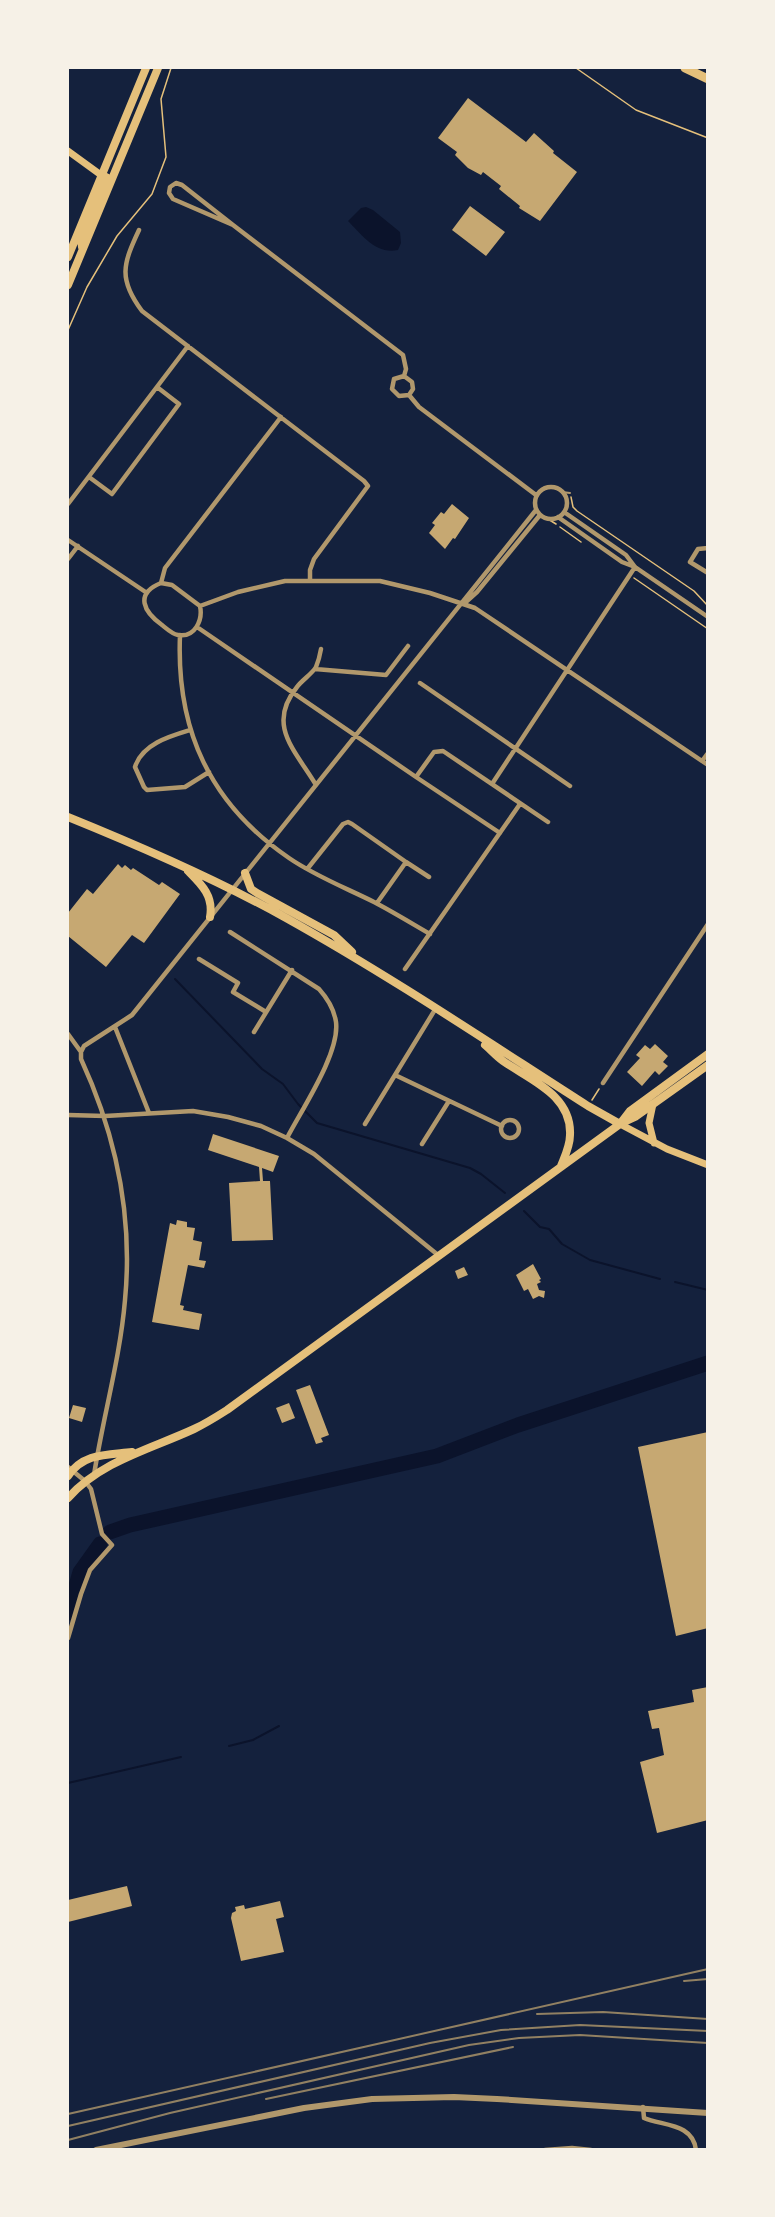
<svg xmlns="http://www.w3.org/2000/svg" width="775" height="2217" viewBox="0 0 775 2217" font-family="Poppins,sans-serif">
<style>
.water{fill:#0b132b}
.lines{fill:none;stroke-linecap:round;stroke-linejoin:round}
.stream{stroke:#0b132b;stroke-width:2}
.river{stroke:#0b132b;stroke-width:15}
.building{fill:#c6a872}
.path{stroke:#e5c07b;stroke-width:1.5}
.service{stroke:#b1986c;stroke-width:2}
.minor{stroke:#b1986c;stroke-width:4.5}
.tertiary{stroke:#b1986c;stroke-width:6}
.secondary{stroke:#e5c07b;stroke-width:7}
.primary{stroke:#e5c07b;stroke-width:8}
.motorway{stroke:#e5c07b;stroke-width:9}
.rail{stroke:#918062;stroke-width:2}
</style>
<rect width="100%" height="100%" fill="#14213d"/>
<path class="water" d="M366 207 373 210 400 232 401 243 398 250C376 255 361 234 348 221L361 208Z"/>
<g class="lines">
<path class="stream" d="M175 979 262 1069 283 1084 298 1104 317 1123 470 1168 481 1174 505 1193
M524 1211 540 1227 549 1229 562 1244 590 1260 660 1279
M675 1282 708 1290
M229 1746 253 1740 279 1726
M68 1783 181 1757"/>
<path class="river" d="M110 1532 130 1525 437 1456 518 1425 708 1363
M68 1613 80 1572 100 1544"/>
</g>
<path class="building" d="M468 98 526 142 534 133 554 151 553 153 577 172 540 221 519 208 520 206 499 189 501 186 483 172 481 175 468 168 455 155 457 152 438 138Z
M470 206 505 232 486 256 452 230Z
M452 504 469 518 455 539 453 538 445 549 429 533 435 525 432 523 441 512 444 514Z
M118 864 122 868 125 865 131 870 133 868 159 885 162 882 180 894 144 943 132 935 106 967 68 936V913L87 889 93 894Z
M655 1044 668 1056 663 1062 668 1066 659 1075 655 1071 642 1086 627 1072 640 1058 636 1055 645 1045 650 1049Z
M213 1134 279 1156 273 1172 262 1168 263 1181H270L273 1240 232 1241 229 1183 260 1181 259 1167 208 1150Z
M177 1220 187 1222V1227L195 1228 193 1240 202 1242 199 1260 206 1261 204 1268 188 1265 180 1305 184 1306 183 1310 202 1314 199 1330 152 1322 170 1223 176 1225Z
M533 1264 541 1279 539 1280 541 1282 537 1284 539 1290 545 1291 544 1298 539 1296 533 1299 528 1289 524 1291 516 1275Z
M464 1267 468 1275 458 1279 455 1271Z
M310 1385 329 1435 321 1438 323 1442 316 1444 296 1390Z
M289 1403 295 1418 282 1423 276 1408Z
M73 1405 86 1408 82 1422 69 1418Z
M708 1432V1628L676 1636 638 1447Z
M708 1687V1820L657 1833 640 1762 664 1755 659 1728 652 1729 648 1711 694 1702 692 1690Z
M127 1886 132 1906 68 1922V1900Z
M280 1901 284 1917 276 1919 284 1952 241 1961 231 1918 232 1913 236 1911 235 1907 244 1905 245 1909Z"/>
<g class="lines">
<path class="path" d="M576 68 636 110 708 138
M68 330 87 287 117 236 152 194 166 157 161 99 171 68
M571 497 573 507 577 511 694 591 708 606
M548 519 556 524
M560 527 581 542
M634 578 708 629
M592 1100 599 1089"/>
<path class="service" d="M562 492 570 493"/>
<path class="minor" d="M176 183 182 185 233 225 173 199 169 193 170 187Z
M233 225 403 355 406 369 404 376
M139 230C123 264 118 279 142 311L364 481 368 486 314 559 310 570V580
M404 376 394 379 392 389 399 396 409 395
M404 376 412 382 413 389 409 395
M409 395 419 407 536 495
M89 477 112 494 179 404 157 387
M535 503a16 16 0 1 1 32 0a16 16 0 1 1-32 0Z
M68 504 188 346
M564 512 626 555 635 567
M558 517 622 562 635 567 708 617
M68 540 147 593
M708 548 698 549 690 562 708 573
M68 559 78 546
M161 583 165 568 281 417
M161 583 172 585 200 606C203 620 195 638 178 635 172 634 167 629 162 625 144 612 134 594 161 583Z
M467 601 477 592 540 515
M200 606 238 592 285 581H380L430 593 475 608 708 765
M197 627 416 777
M180 635C176 730 210 804 289 858 315 876 346 888 374 902 393 912 411 923 430 934
M315 669 386 675 408 646
M420 683 570 786
M190 730C170 736 142 744 135 767L144 787 147 790 185 787 209 772
M702 761 708 753
M492 784 635 567
M316 785C295 750 266 725 297 687 302 680 312 674 316 667 318 662 320 655 321 649
M500 833 416 777 434 752 443 751 548 822
M406 862 429 877
M308 868 343 824 348 822 352 824 406 862 377 903
M230 932 319 989C328 999 334 1009 336 1022 340 1053 302 1109 287 1138
M199 959 238 983 233 992 266 1012
M405 969 520 804
M115 1027 149 1113
M254 1032 292 970
M68 1034 81 1052V1059C116 1135 133 1216 125 1300 120 1359 103 1417 94 1475
M81 1052 84 1046 132 1015 536 510
M395 1075 502 1126
M603 1083 708 924
M68 1115 105 1116 193 1111 228 1117 261 1126 287 1138 314 1154 438 1255
M501 1129a9 9 0 1 1 18 0a9 9 0 1 1-18 0Z
M365 1124 436 1008
M422 1144 449 1101
M68 1467 85 1481 91 1489 102 1534 112 1545 90 1570 81 1594 68 1638
M643 2107 644 2118C663 2126 693 2123 696 2150
M545 2150 572 2148 591 2150"/>
<path class="tertiary" d="M96 2150 304 2108 372 2099 454 2097 497 2099 708 2113"/>
<path class="secondary" d="M68 151 101 175
M653 1104 649 1123 654 1143
M620 1124 667 1149 708 1165"/>
<path class="primary" d="M82 247 81 238 106 177
M68 257 146 68
M68 285 158 68
M68 817C142 847 216 879 286 918 390 976 488 1042 588 1106L620 1124
M188 871C201 884 214 896 210 917
M245 873 251 889 257 893 334 935 352 952
M485 1045C491 1050 496 1056 503 1061 530 1080 572 1095 570 1135 570 1146 565 1156 561 1166
M620 1124 630 1111 708 1054
M68 1476C83 1453 107 1455 132 1452
M68 1498C101 1461 151 1449 194 1429 205 1424 216 1417 227 1410L620 1124 635 1117 708 1065"/>
<path class="motorway" d="M685 68 708 79"/>
<path class="rail" d="M684 1981 708 1979
M537 2014 603 2012 708 2019
M266 2099 513 2047
M68 2114 708 1969
M68 2126 430 2043 501 2030 580 2025 708 2031
M68 2140 170 2113 469 2045 519 2038 580 2035 708 2043"/>
</g>
<rect width="775" height="2217" fill="none" stroke="#f6f1e7" stroke-width="138"/>
</svg>
